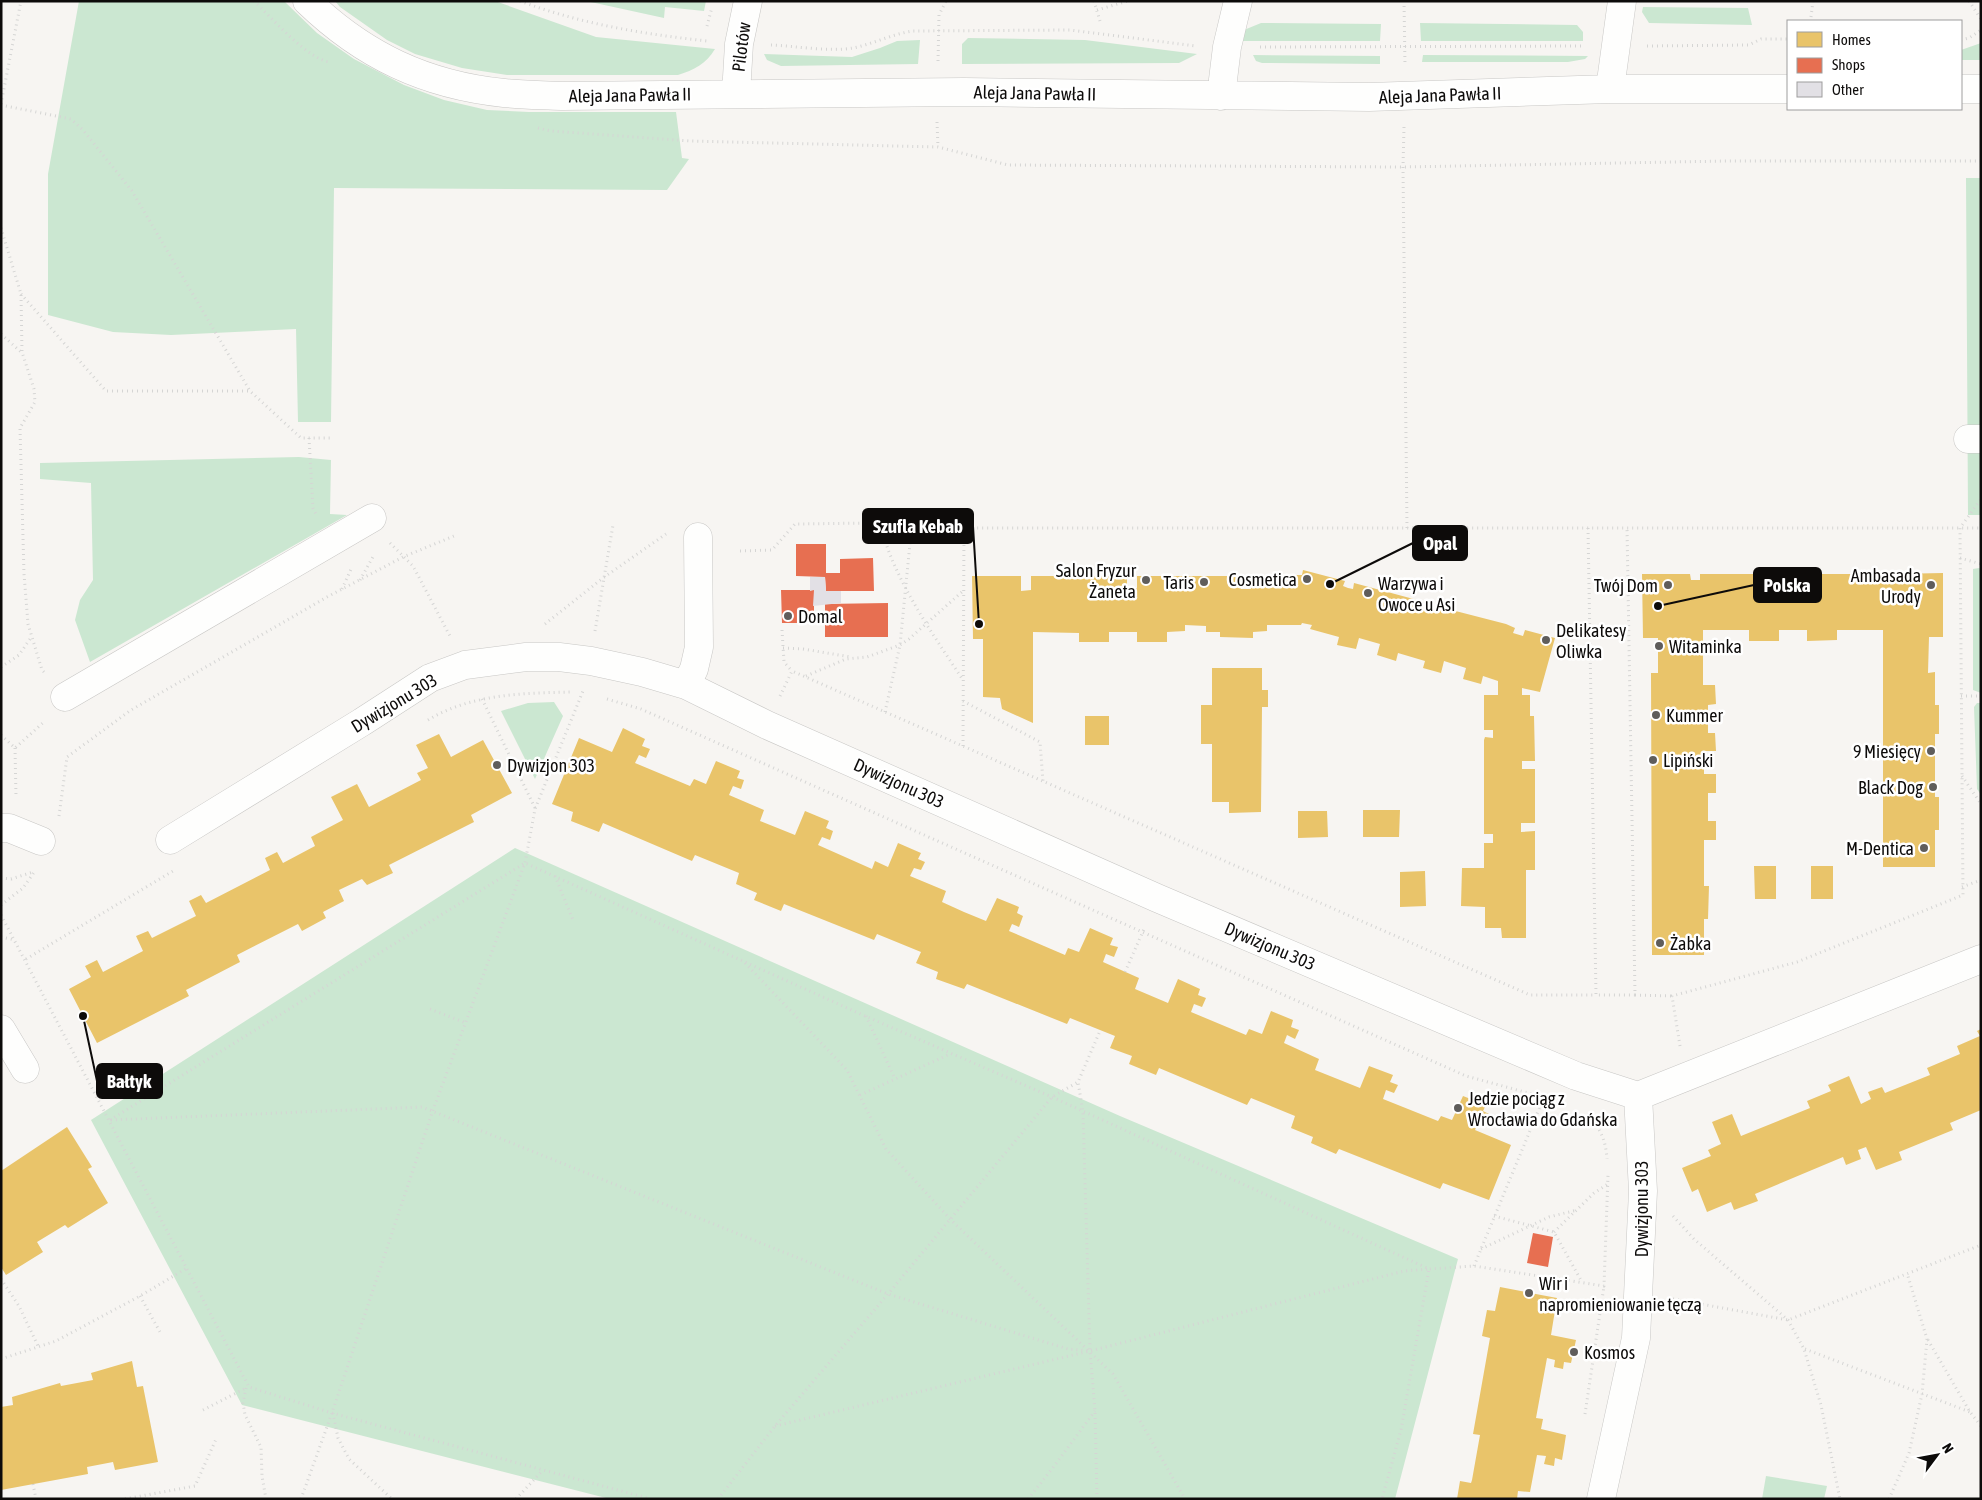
<svg xmlns="http://www.w3.org/2000/svg" width="1982" height="1500" viewBox="0 0 1982 1500" font-family="'Asap Condensed',sans-serif">
<style>
.green{fill:#cbe7d1}
.homes{fill:#e9c46a}
.shops{fill:#e76f51}
.building{fill:#e2e0e5}
.lines{fill:none;stroke-linecap:round;stroke-linejoin:round}
.minor-casing{stroke:#c8c7c5;stroke-width:29}
.path{stroke:#d5d5d4;stroke-width:3;stroke-dasharray:1 4;stroke-linecap:butt}
.minor{stroke:#fefefd;stroke-width:28}
.poi-dot{fill:#5f5d5b;stroke:#fff;stroke-width:2}
.labels{text-anchor:middle;dominant-baseline:central;stroke-width:5;stroke-linejoin:round;paint-order:stroke}
.street-label{font-size:18px;fill:#0d0b0a;stroke:#fff}
.poi-label{font-size:18px;fill:#0d0b0a;stroke:#fff;text-anchor:start}
.leader{fill:none;stroke:#0d0b0a;stroke-width:2}
.callout-dot{fill:#0d0b0a;stroke:#fff;stroke-width:2}
.callout{fill:#0d0b0a;stroke:#0d0b0a;stroke-width:2}
.callout-label{font-size:19px;text-anchor:middle;font-weight:bold;fill:#fff}
</style>
<rect width="100%" height="100%" fill="#f7f5f2"/>
<path class="green" d="M79 1H284L317 33 354 59 404 85 444 100 487 110 529 112H676L682 158 689 159 667 190 334 188 331 422H298L296 329 171 335 113 332 48 315V174Z
M335 1H495L596 37 715 49C706 64 694 70 678 75H507L462 68 415 54 387 40 340 7Z
M586 1H706L704 11 665 7 664 18Z
M1643 7 1748 8 1752 25 1649 23 1642 12Z
M1261 23 1381 24 1380 41H1243L1244 30Z
M1420 23 1577 25 1583 32V41H1421Z
M968 38 1085 40 1197 54 1179 63 962 64V44Z
M920 40 918 64 781 66 767 60 764 54 852 57 880 48 897 41Z
M1981 43V60H1961V50Z
M1253 55 1380 56V64L1262 63 1256 61Z
M1423 55 1588 56 1585 59 1568 62H1422Z
M1966 178H1981V515H1968Z
M299 457 331 460 330 514 347 515 90 662 75 620 80 600 93 580 91 483 40 479V463Z
M1979 568 1981 569V693L1973 690V569Z
M554 702 563 716 535 779 501 711 528 703Z
M1977 703H1981V795L1977 789 1974 707Z
M515 848 1120 1116 1458 1259 1395 1499H610L242 1405 91 1120Z
M1766 1476 1827 1486 1824 1499H1762Z"/>
<path class="homes" d="M1303 570 1345 581 1343 586 1348 588 1353 589 1354 583 1421 601 1430 604 1428 610 1439 613 1440 607 1506 624 1515 628 1513 633 1523 636 1525 630 1555 638 1540 692 1522 688V695H1530V716H1534L1535 761H1522V769H1535V823H1521V832L1535 831V870H1526V938H1502L1501 928H1485V907L1461 906 1462 868H1484V843H1493V834H1484V740L1485 737 1493 738V730H1484V695H1498V681L1483 676 1481 684 1463 679 1466 668 1444 661 1441 673 1423 668 1425 661 1398 653 1396 661 1377 655 1380 644 1359 638 1356 649 1337 645 1339 637 1310 629 1312 625 1302 623 1301 625H1267V631L1253 632V638L1220 637V632H1206V626L1185 625V631L1167 632V642H1137V632H1109V642H1079V633L1033 632V723L1002 709 1000 698 983 697V639H973L972 576H1021V591L1031 590V576H1127V588L1132 589 1137 588V576H1241V589H1251V575H1302Z
M1943 573V637H1929L1928 673 1935 672V705H1939V734H1935V797H1939V830H1935V867H1883V630H1837V640L1807 641V630H1779V641H1749V630H1703V685H1715L1716 704 1708 705V733H1715L1716 751H1704V774H1716V793H1708V821H1716V840H1704V886H1709L1708 919H1704V955H1652L1651 673H1658V638H1643L1642 574H1690L1691 580H1700V574H1885V580H1895V574Z
M1212 668H1262V690H1268V707H1262L1261 812 1229 813V802H1212V744H1201V705H1212Z
M1085 716H1109V745H1085Z
M623 728 645 739 642 746 650 749 646 758 639 755 635 763 690 786 694 779 706 784 716 761 740 771 737 778 744 780 741 789 733 786 729 795 764 810 760 821 795 835 805 811 829 821 826 828 833 831 830 840 822 837 818 845 872 869 875 861 888 867 898 843 921 853 918 859 925 862 921 870 914 868 910 876 946 891 942 902 964 912 986 921 997 898 1019 907 1017 913 1023 916 1019 927 1012 924 1009 931 1065 955 1068 948 1079 952 1090 928 1113 938 1110 945 1118 947 1114 957 1106 954 1103 962 1139 978 1135 989 1168 1003 1178 979 1200 989 1198 995 1206 998 1202 1007 1194 1004 1191 1012 1246 1035 1249 1029 1262 1034 1271 1011 1293 1020 1291 1027 1299 1030 1295 1039 1287 1035 1284 1043 1319 1059 1315 1070 1360 1088 1369 1066 1393 1075 1390 1082 1398 1085 1394 1093 1386 1090 1383 1099 1438 1121 1441 1116 1452 1120 1463 1096 1486 1105 1483 1111 1491 1115 1487 1123 1480 1120 1475 1130 1511 1145 1489 1200 1443 1183 1440 1189 1339 1149 1336 1154 1311 1143 1313 1137 1291 1128 1295 1116 1251 1098 1247 1105 1159 1068 1156 1075 1129 1064 1132 1056 1110 1048 1115 1036 1070 1018 1067 1024 967 984 964 989 936 979 938 972 916 963 921 952 877 934 874 940 784 904 781 911 754 900 757 893 736 884 739 873 695 855 692 861 603 823 599 832 571 821 573 812 552 804 579 738 612 752Z
M439 734 451 757 483 740 512 793 471 815 474 822 389 865 393 873 367 885 362 879 339 890 344 901 323 912 326 918 302 931 298 924 237 955 240 962 186 990 189 996 97 1043 69 989 91 977 85 966 97 960 103 972 143 951 136 936 148 931 152 938 196 916 189 901 201 895 206 903 270 870 265 858 277 852 283 863 315 846 311 837 343 820 331 797 357 784 369 807 421 780 417 773 428 768 416 745Z
M1363 810H1400L1399 837H1363Z
M1298 811H1327L1328 837 1298 838Z
M1754 866H1776V899H1755Z
M1811 866H1833V899H1811Z
M1425 871 1426 906 1400 907V872Z
M1981 1029V1110L1950 1123 1953 1130 1899 1152 1902 1160 1876 1170 1866 1147 1858 1150 1861 1159 1846 1165 1843 1157 1755 1194 1758 1201 1734 1210 1731 1202 1707 1212 1698 1189 1692 1192 1682 1168 1711 1156 1708 1150 1721 1144 1712 1122 1732 1114 1741 1136 1810 1108 1807 1101 1831 1091 1828 1085 1849 1076 1861 1104 1871 1099 1868 1092 1882 1087 1885 1093 1930 1075 1927 1068 1960 1054 1957 1046 1980 1036 1977 1031Z
M67 1127 92 1167 88 1169 108 1203 68 1228 65 1225 37 1242 43 1252 6 1275 1 1267V1171Z
M1500 1287 1557 1298 1551 1335 1576 1340 1571 1363 1564 1362 1563 1369 1554 1367 1555 1360 1547 1358 1536 1418 1543 1419 1541 1429 1566 1435 1564 1448 1562 1460 1555 1458 1554 1466 1544 1464 1546 1456 1537 1455 1530 1492 1518 1491 1517 1499H1457L1460 1481 1471 1483 1472 1480 1480 1435 1473 1434 1490 1338 1482 1336 1487 1310 1495 1311Z
M132 1361 137 1387 143 1386 158 1462 115 1470 113 1462 87 1467 88 1474 1 1490V1407L13 1405 12 1397 60 1383 61 1386 93 1380 91 1373Z"/>
<path class="shops" d="M796 544H826V573H840V559L873 558 874 591H826L825 577 796 576Z
M781 590H814V623H782Z
M888 603V637H825V604Z
M1533 1233 1553 1237 1548 1267 1527 1263Z"/>
<path class="building" d="M810 577H825L826 591H841V603L813 606 814 590 810 591Z"/>
<g class="lines">
<defs>
<path id="minor" d="M307 1C364 56 426 85 504 93 523 95 543 95 562 96L964 92 1369 97 1610 89H1788
M1610 89 1622 1
M1961 89H1981
M736 94 739 44 748 1
M1221 96 1227 47 1238 1
M1968 439H1981
M686 685 694 669 699 647 698 537
M65 697 372 518
M1 828H9L41 841
M170 840 362 722 430 678 465 665 526 657H559L591 661 642 672 686 685 767 725 1157 898 1576 1076 1638 1096 1981 959
M1 1029 25 1069
M1601 1499 1636 1338 1643 1191 1638 1096"/>
</defs>
<use href="#minor" class="minor-casing"/>
<path class="path" d="M254 1C270 16 310 62 331 62
M520 1C581 24 643 34 707 41
M1094 1 1100 21
M1404 1 1405 66
M1969 1 1981 19
M1097 10 1128 1
M1811 17 1813 1
M707 26 712 7
M1961 40 1969 38 1981 30
M771 45C795 46 830 52 853 48 873 44 892 34 913 31L1070 30 1196 46
M1647 46 1749 45 1761 39H1788
M1260 47 1584 46
M938 61 939 15 946 1
M1 104 21 1
M1 105 71 119 83 130 132 191 250 391
M937 122 938 147
M1404 127 1403 167 1407 528
M538 128 551 131 690 141 938 147 1008 165 1403 167 1727 161H1981
M1 228 21 294 22 352 34 389 35 402 20 428 24 574 28 624 42 670 46 674
M21 294 106 391H250L301 438H331
M1 334 21 352
M309 438 313 508 316 514
M881 522C884 532 885 542 889 552 907 598 936 639 963 680
M1588 528 1596 995H1635L1627 528
M390 543 413 566 451 638
M740 551 772 550 795 524 948 522 964 528H1981
M1960 558 1981 564
M360 580 374 555
M342 589 352 567
M545 624 603 578 666 534
M782 630 784 662 792 671
M595 631 613 525
M783 648 803 649 851 657
M1 667 19 655 32 636
M806 676 846 659 867 657 900 645 909 639 963 591
M780 696 792 671 1530 995H1596
M1961 696H1981
M482 699 535 808
M607 699 641 709 1466 1076 1532 1094
M963 701 1040 742 1043 781
M885 712 900 645 912 523
M428 720C471 694 523 693 572 692
M1 735 15 748 45 721
M963 746 964 528
M15 748 16 797
M1962 776 1981 804
M59 816 67 757 131 710 218 660 327 597 403 557 454 536
M555 876 573 920
M1 878 11 879 33 872
M1962 887 1981 880
M1 905 23 888 35 871
M1 915 249 1387 332 1413 651 1499
M1 937 15 940
M26 959 173 871
M745 963 847 1070 886 1149 951 1220 1113 1374 1185 1499
M1125 972 1144 929
M1635 995 1672 996
M430 1009 466 1023
M866 1016 895 1079
M1680 1046 1672 996 1797 962 1963 895 1960 528 1981 499
M860 1095 950 1054
M1587 1114C1600 1127 1606 1141 1607 1159
M110 1120 525 863 865 1016 1052 1097 1429 1269 1474 1266 1604 1286 1608 1175
M111 1120 422 1107 888 1294 1068 1349 1090 1351
M1494 1216 1554 1232 1582 1282
M1673 1216 1694 1239 1788 1320 1804 1349 1821 1405 1840 1499
M1554 1232 1594 1193 1608 1184
M1481 1249 1549 1217 1577 1210
M1474 1266 1544 1097
M1 1279 19 1306 39 1348
M140 1296 160 1332
M1668 1298 1788 1320 1981 1245
M1928 1340 1970 1412 1981 1426
M1805 1349 1970 1412
M1 1359 56 1341 140 1296 187 1268
M246 1388 243 1403 245 1415 261 1447 262 1476 266 1499
M203 1410 246 1388
M333 1413 338 1438 349 1459 392 1499
M1585 1414 1604 1286
M775 1426 1090 1351 1404 1271 1429 1269 1401 1430 1382 1499
M33 1484 36 1499
M125 1499 195 1486 217 1437
M301 1499 332 1413 433 1110 525 863 535 809 583 691
M516 1499 543 1470
M718 1499 775 1426 888 1294 1052 1097 1078 1082
M1028 1499 1052 1469 1095 1411
M1097 1499 1095 1411 1090 1351 1083 1112 1078 1082 1100 1031
M1889 1499 1909 1453 1922 1394 1927 1339 1907 1273"/>
<use href="#minor" class="minor"/>
</g>
<g class="poi-dot">
<circle cx="1307" cy="579" r="5"/>
<circle cx="1146" cy="580" r="5"/>
<circle cx="1204" cy="582" r="5"/>
<circle cx="1668" cy="585" r="5"/>
<circle cx="1931" cy="585" r="5"/>
<circle cx="1368" cy="593" r="5"/>
<circle cx="788" cy="616" r="5"/>
<circle cx="1546" cy="640" r="5"/>
<circle cx="1659" cy="646" r="5"/>
<circle cx="1656" cy="715" r="5"/>
<circle cx="1931" cy="751" r="5"/>
<circle cx="1653" cy="760" r="5"/>
<circle cx="497" cy="765" r="5"/>
<circle cx="1933" cy="787" r="5"/>
<circle cx="1924" cy="848" r="5"/>
<circle cx="1660" cy="943" r="5"/>
<circle cx="1458" cy="1108" r="5"/>
<circle cx="1529" cy="1293" r="5"/>
<circle cx="1574" cy="1352" r="5"/>
</g>
<g class="labels">
<g class="street-label">
<text transform="translate(741 47) rotate(-83)">Pilotów</text>
<text transform="translate(1035 93) rotate(1)">Aleja Jana Pawła II</text>
<text transform="translate(630 95) rotate(-1)">Aleja Jana Pawła II</text>
<text transform="translate(1440 95) rotate(-2)">Aleja Jana Pawła II</text>
<text transform="translate(394 703) rotate(-31)">Dywizjonu 303</text>
<text transform="translate(899 783) rotate(24)">Dywizjonu 303</text>
<text transform="translate(1270 946) rotate(23)">Dywizjonu 303</text>
<text transform="translate(1641 1209) rotate(-90)">Dywizjonu 303</text>
</g>
<g class="poi-label">
<text x="1136" y="570" text-anchor="end">Salon Fryzur<tspan x="1136" dy="21">Żaneta</tspan></text>
<text x="1921" y="575" text-anchor="end">Ambasada<tspan x="1921" dy="21">Urody</tspan></text>
<text x="1297" y="579" text-anchor="end">Cosmetica</text>
<text x="1194" y="582" text-anchor="end">Taris</text>
<text x="1378" y="583">Warzywa i<tspan x="1378" dy="21">Owoce u Asi</tspan></text>
<text x="1658" y="585" text-anchor="end">Twój Dom</text>
<text x="798" y="616">Domal</text>
<text x="1556" y="630">Delikatesy<tspan x="1556" dy="21">Oliwka</tspan></text>
<text x="1669" y="646">Witaminka</text>
<text x="1666" y="715">Kummer</text>
<text x="1921" y="751" text-anchor="end">9 Miesięcy</text>
<text x="1663" y="760">Lipiński</text>
<text x="507" y="765">Dywizjon 303</text>
<text x="1923" y="787" text-anchor="end">Black Dog</text>
<text x="1914" y="848" text-anchor="end">M-Dentica</text>
<text x="1670" y="943">Żabka</text>
<text x="1468" y="1098">Jedzie pociąg z<tspan x="1468" dy="21">Wrocławia do Gdańska</tspan></text>
<text x="1539" y="1283">Wir i<tspan x="1539" dy="21">napromieniowanie tęczą</tspan></text>
<text x="1584" y="1352">Kosmos</text>
</g>
</g>
<path class="leader" d="M979 624L973 526M1330 584L1413 543M1658 606L1754 585M83 1016L97 1081"/>
<g class="callout-dot">
<circle cx="979" cy="624" r="5"/>
<circle cx="1330" cy="584" r="5"/>
<circle cx="1658" cy="606" r="5"/>
<circle cx="83" cy="1016" r="5"/>
</g>
<g class="callout">
<rect x="863" y="509" width="110" height="34" rx="5"/>
<rect x="1413" y="526" width="54" height="34" rx="5"/>
<rect x="1754" y="568" width="67" height="34" rx="5"/>
<rect x="97" y="1064" width="65" height="34" rx="5"/>
</g>
<g class="callout-label">
<text x="918" y="533">Szufla Kebab</text>
<text x="1440" y="550">Opal</text>
<text x="1787" y="592">Polska</text>
<text x="129" y="1088">Bałtyk</text>
</g>
<rect width="1982" height="1500" fill="none" stroke="#0d0b0a" stroke-width="5"/>
<rect x="1787" y="20" width="175" height="90" fill="#ffffff" stroke="#9e9d9d"/>
<rect x="1797" y="32" width="25" height="15" fill="#e9c46a" stroke="#9e9d9d"/>
<text x="1832" y="45" font-size="15" fill="#0d0b0a">Homes</text>
<rect x="1797" y="58" width="25" height="15" fill="#e76f51" stroke="#9e9d9d"/>
<text x="1832" y="70" font-size="15" fill="#0d0b0a">Shops</text>
<rect x="1797" y="82" width="25" height="15" fill="#e2e0e5" stroke="#9e9d9d"/>
<text x="1832" y="95" font-size="15" fill="#0d0b0a">Other</text>
<g transform="translate(1937 1455) rotate(58)" stroke="#ffffff" stroke-width="4" paint-order="stroke">
<path d="M0-4L9 19L0 12L-9 19Z" fill="#0d0b0a"/>
<text y="-8" font-size="14" font-weight="bold" text-anchor="middle" fill="#0d0b0a">N</text>
</g>
</svg>
